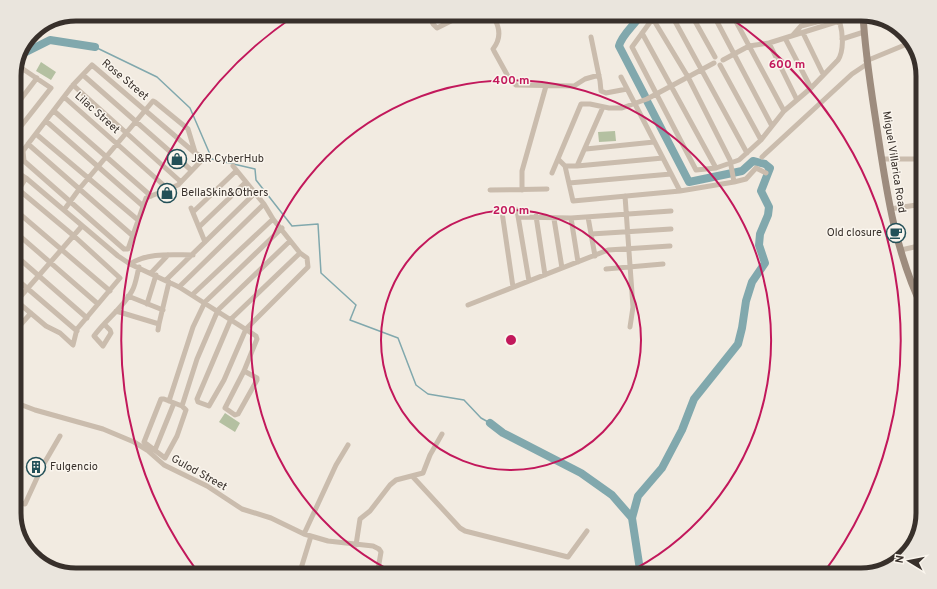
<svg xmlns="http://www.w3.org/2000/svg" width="937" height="589" viewBox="0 0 937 589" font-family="Overpass,sans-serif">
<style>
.green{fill:#b4c0a1}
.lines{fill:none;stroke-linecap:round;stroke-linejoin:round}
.stream{stroke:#81a8ad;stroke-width:1.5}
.river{stroke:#81a8ad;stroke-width:8}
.minor{stroke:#cabcad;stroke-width:5}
.secondary{stroke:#9d8c7e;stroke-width:7}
.ring{fill:none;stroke:#c2185b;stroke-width:2}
.labels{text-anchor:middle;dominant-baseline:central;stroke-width:3;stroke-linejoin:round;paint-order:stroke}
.street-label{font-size:11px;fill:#38302b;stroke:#faf5ed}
.poi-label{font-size:11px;fill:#38302b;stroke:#faf5ed;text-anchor:start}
.rim{fill:none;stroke:#38302b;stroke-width:5}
.centre{fill:#c2185b;stroke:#faf5ed;stroke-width:2}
.ring-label{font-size:12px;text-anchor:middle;font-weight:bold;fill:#c2185b;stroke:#faf5ed;stroke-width:3;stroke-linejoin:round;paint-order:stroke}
</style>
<rect width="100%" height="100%" fill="#f2ebe1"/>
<path class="green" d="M41 62 56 72 51 80 36 71Z
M615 131 616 141 599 142 598 132Z
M225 413 240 423 235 432 219 422Z"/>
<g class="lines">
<path class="stream" d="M95 47 157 77 190 108 212 159 255 169 256 180 292 226 318 224 321 273 356 305 350 320 398 338 416 385 428 394 464 400 481 418 490 423"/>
<path class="river" d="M641 14C635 25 622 34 619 46L645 96
M22 54 50 40 95 47
M490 423 503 433 581 473 612 495 632 518 640 570 639 575
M632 518 638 496 662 468 682 430 694 399 738 344 742 328 746 301 752 282 765 263 759 245 760 234 768 215 769 207 761 191 770 168 765 164 753 161 742 171 689 182 647 101"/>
<path class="minor" d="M428 14 433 24 437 28 461 16 489 15 494 18C500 28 501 39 493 49L494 51 510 80 516 85 574 86 585 79 599 75
M656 14 632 47 696 170 716 168 739 160 761 140 784 111 811 88 838 60C844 51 843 34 840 23L836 22 769 43 749 46 723 60
M671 14 747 153
M691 14 715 57
M713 14 772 126
M732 14 784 111
M653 19 688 77 730 160 734 182
M642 33 716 168
M803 33 823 74
M793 35 801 26 848 14
M591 37 600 81 601 91 606 93 627 89
M785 38 811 88
M842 39 864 32
M769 43 797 100
M866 61 912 42
M92 65 195 153 202 156 203 159 178 185 146 198 128 249H124L24 161 23 151 28 144 73 85Z
M720 65 761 140
M83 75 191 170
M621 77 680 191
M14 80 23 69
M73 85 181 182
M64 97 168 189
M14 108 37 78
M54 111 151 196
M46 121 143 206
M36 134 138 220
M14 135 51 88 17 65
M28 144 133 236
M586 149 654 142
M762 157 852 74 867 64
M558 159 565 166 573 201 680 191 734 182 746 179 756 168 766 173
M882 159H923
M233 166 264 204 273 219 300 253 231 319 197 399 198 402 209 406 224 380 246 329 308 267 307 258 300 253
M565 166H577L663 158
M577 166 603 107
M14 170 26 178 118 256 130 264 179 287 256 336 257 339 244 371 225 408 235 415 238 414 257 380V378L244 371
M552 173 581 104H590L609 108H622L647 99 714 63
M569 183 671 174
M490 190 547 189
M522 190V171L546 86
M625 196 633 307 630 327
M14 197 26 178
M191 208 205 242
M14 209 110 291
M890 209 923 204
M64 210 80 188 153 101 155 102 188 129 195 152
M517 210 529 281
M193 212 236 171
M502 212 513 287
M536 216 545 275
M518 217 571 218 671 211
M588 217 595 256
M571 218 578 262
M554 219 562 268
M199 227 246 182
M14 231 98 304
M591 234 671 229
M901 250 923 245
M14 254 87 318
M130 264C148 252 173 255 193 255
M606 269 663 264
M151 273 168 255
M14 277 77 331
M166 280 255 193
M179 287 264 204
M192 295 273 219
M128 296 163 310
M14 299 46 326 60 333 73 345 77 329 120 278 74 236 19 190
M14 304 82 226
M147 304 156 275
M468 305 608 250 670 246
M116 311 159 324 169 282
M104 324 110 330 111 333 103 346 94 336C105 320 123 308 132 291 136 284 137 274 139 267
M158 330 159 324
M14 332 31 313
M161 399H164L182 406 186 410 177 436 165 458 144 442Z
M169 401 193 327 205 302 282 228
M14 402 35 410 103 429 134 442 147 450 164 465 207 486 242 509 271 518 304 534 328 541 373 546 379 549 381 552 377 575
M182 406 197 359 218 310 290 241
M155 450 174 403
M413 477 460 528 465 531 568 557 587 531
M14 501 25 504 42 467 60 436
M304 534 336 465 348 445
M356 545 360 519 370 511 390 485 396 480 423 473 430 455 442 434
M299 575 311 536"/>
<path class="secondary" d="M863 14C865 55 872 95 878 135 887 195 896 254 923 309"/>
</g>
<g class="ring">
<circle cx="511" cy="340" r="130"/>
<path d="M399 575A260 260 0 1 1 623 575"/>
<path d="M200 575A390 390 0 0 1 296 15M726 15A390 390 0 0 1 822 575"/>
</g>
<defs>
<symbol id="shop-ring" viewBox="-11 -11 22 22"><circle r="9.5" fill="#faf5ed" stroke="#235058" stroke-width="1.5"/><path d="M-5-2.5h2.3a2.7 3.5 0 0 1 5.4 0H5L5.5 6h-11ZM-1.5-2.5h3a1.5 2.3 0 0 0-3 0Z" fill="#235058"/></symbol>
<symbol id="cafe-ring" viewBox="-11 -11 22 22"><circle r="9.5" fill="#faf5ed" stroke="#235058" stroke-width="1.5"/><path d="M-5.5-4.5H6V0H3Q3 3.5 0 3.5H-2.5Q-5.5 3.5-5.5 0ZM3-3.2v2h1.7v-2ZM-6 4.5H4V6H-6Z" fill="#235058"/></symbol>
<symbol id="building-ring" viewBox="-11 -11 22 22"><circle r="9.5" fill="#faf5ed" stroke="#235058" stroke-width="1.5"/><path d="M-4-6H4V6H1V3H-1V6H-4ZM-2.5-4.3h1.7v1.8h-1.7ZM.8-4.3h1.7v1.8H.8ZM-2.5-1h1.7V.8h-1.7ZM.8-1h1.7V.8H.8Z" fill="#235058"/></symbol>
</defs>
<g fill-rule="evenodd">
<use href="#shop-ring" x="166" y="148" width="22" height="22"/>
<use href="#shop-ring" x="156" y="182" width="22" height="22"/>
<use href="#cafe-ring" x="885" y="222" width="22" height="22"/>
<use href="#building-ring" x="25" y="456" width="22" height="22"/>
</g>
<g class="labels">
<g class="street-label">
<text transform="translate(125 80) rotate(40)">Rose Street</text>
<text transform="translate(97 113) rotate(42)">Lilac Street</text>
<text transform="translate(894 162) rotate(81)">Miguel Villarica Road</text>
<text transform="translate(199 473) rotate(29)">Gulod Street</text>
</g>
<g class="poi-label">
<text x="191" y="159">J&amp;R CyberHub</text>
<text x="181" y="193">BellaSkin&amp;Others</text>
<text x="882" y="233" text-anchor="end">Old closure</text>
<text x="50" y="467">Fulgencio</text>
</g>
</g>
<path d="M0 0H937V589H0ZM76 21H861A55 55 0 0 1 916 76V513A55 55 0 0 1 861 568H76A55 55 0 0 1 21 513V76A55 55 0 0 1 76 21Z" fill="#eae5dd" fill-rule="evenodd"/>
<path class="rim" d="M76 21H861A55 55 0 0 1 916 76V513A55 55 0 0 1 861 568H76A55 55 0 0 1 21 513V76A55 55 0 0 1 76 21Z"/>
<circle cx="511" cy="340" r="6" class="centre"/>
<g class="ring-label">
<text x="787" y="68">600 m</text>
<text x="511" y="84">400 m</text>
<text x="511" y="214">200 m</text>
</g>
<g transform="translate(909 561) rotate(280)" stroke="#faf5ed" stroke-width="3" paint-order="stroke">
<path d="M0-3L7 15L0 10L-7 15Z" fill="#38302b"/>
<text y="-6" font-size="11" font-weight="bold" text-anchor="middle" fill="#38302b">N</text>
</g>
</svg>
